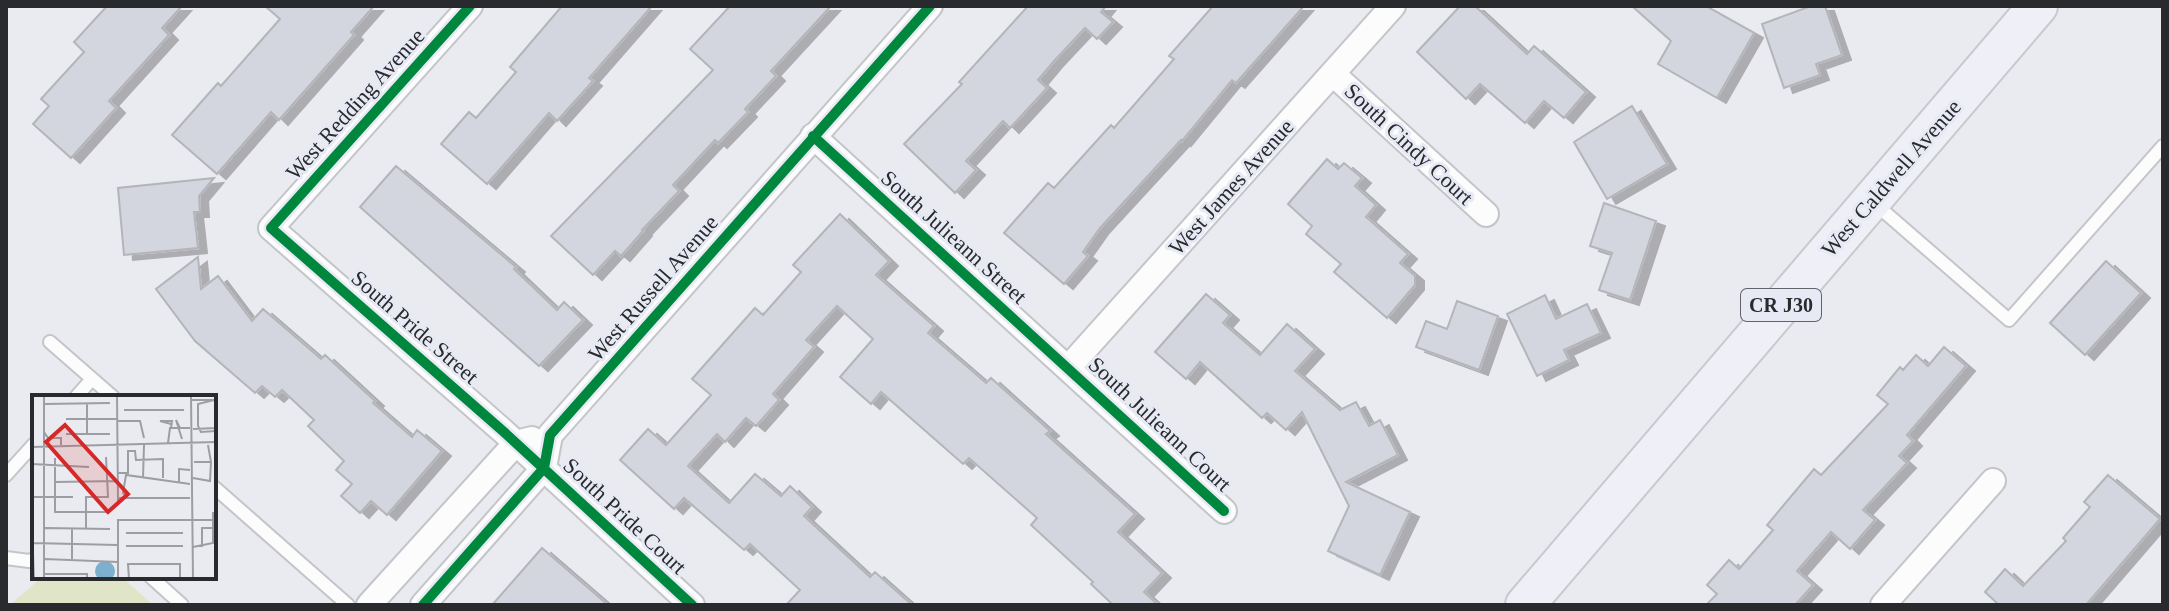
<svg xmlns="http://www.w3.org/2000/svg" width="2169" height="611" viewBox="0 0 2169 611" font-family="Georgia,serif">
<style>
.green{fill:#e1e5c8}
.building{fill:#d3d5df;stroke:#b4b5b9;stroke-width:2;filter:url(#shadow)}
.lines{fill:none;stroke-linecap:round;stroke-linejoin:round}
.service-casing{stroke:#c4c5c9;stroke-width:16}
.minor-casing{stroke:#c4c5c9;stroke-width:28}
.primary-casing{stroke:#c9c9cc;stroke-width:42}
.service{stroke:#fcfcfd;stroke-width:12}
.minor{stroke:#fcfcfd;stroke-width:24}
.primary{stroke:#efeff7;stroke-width:38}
.cycleway-casing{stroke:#e7e9f4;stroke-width:15}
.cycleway{stroke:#00873e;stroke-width:10}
.labels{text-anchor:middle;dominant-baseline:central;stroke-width:6;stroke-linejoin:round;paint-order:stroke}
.shield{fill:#e7e9f4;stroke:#626369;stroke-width:2}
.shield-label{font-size:20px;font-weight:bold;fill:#292a2e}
.street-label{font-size:22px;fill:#292a2e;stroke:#e7e9f4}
.inset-road{fill:none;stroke:#9d9ea3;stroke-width:2}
.view{fill:#d62828;fill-opacity:0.15;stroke:#d62828;stroke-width:4}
.inset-edge{fill:none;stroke:#292a2e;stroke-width:4}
</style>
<defs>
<filter id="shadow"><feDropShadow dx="9" dy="5" stdDeviation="0" flood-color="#0004"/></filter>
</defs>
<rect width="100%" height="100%" fill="#eaebf1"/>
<path class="green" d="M42 577H122L153 605H10Z"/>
<path class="building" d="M107 6H182L162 28 169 35 109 101 116 108 71 158 33 124 49 106 41 99 84 52 74 42Z
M265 6H374L351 32 354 35 279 120 271 112 217 174 172 135 218 83 221 86 280 19Z
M562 6H652L589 78 593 81 557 121 549 113 487 184 441 144 469 112 476 118 516 72 510 67Z
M730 6H831L771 71 776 76 745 109 748 112 718 143 715 140 673 185 679 191 642 230 643 231 621 256 615 251 593 275 551 236 713 70 690 49Z
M1028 6H1106L1101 12 1113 22 1097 39 1085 28 1054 61 1038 80 1047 88 1010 128 1003 121 966 161 976 170 955 193 904 144 962 84 959 82Z
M1213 6H1304L1236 83 1232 80 1182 141 1181 140 1100 228 1083 252 1088 256 1064 284 1004 233 1048 183 1054 188 1111 125 1114 128 1174 59 1169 56Z
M1460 6H1475L1527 54 1534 46 1586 92 1564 118 1544 101 1525 123 1480 84 1466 99 1417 52Z
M1632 6H1706L1754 33 1717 98 1658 64 1671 41Z
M1811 6H1825L1842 55 1816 64 1820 75 1784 88 1762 24Z
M1632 106 1667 164 1607 199 1574 142Z
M1327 159 1338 169 1344 163 1362 178 1355 186 1376 205 1366 217 1408 254 1400 263 1415 276V285L1387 318 1334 272 1341 264 1306 234 1312 226 1288 204Z
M396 166 516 267 514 269 557 310 564 302 583 320 539 366 360 207Z
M214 178 199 196 200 212H194L198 248 124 255 118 188Z
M1604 203 1656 221 1630 300 1599 290 1612 253 1590 246Z
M840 214 889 261 876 275 934 326 928 333 986 383 991 378 1050 431 1046 434 1135 514 1118 532 1162 573 1144 592 1158 605H1113L1091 584 1093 582 1031 525 1037 518 969 458 963 464 881 392 871 404 840 377 873 339 837 306 806 340 814 347 773 394 779 400 756 426 746 418 725 442 717 434 688 466 729 503 755 474 781 496 790 486 812 507 804 516 870 577 875 572 912 605H786L800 590 750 544 744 550 684 498 674 509 620 460 648 429 666 445 711 395 692 379 755 308 763 315 801 272 793 265Z
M198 257 201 289 218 276 252 321 263 309 321 359 325 355 375 401 373 403 412 437 417 430 442 451 387 515 371 501 360 513 341 496 352 484 336 470 344 461 308 426 314 420 282 390 275 397 262 386 255 393 195 341 156 289Z
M2106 261 2141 293 2085 355 2050 323Z
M1206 294 1230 315 1223 323 1260 355 1287 324 1315 349 1295 371 1340 410 1356 402 1369 426 1380 420 1398 455 1346 482 1410 512 1380 575 1328 551 1349 506 1302 412 1286 430 1267 413 1262 418 1200 362 1186 379 1155 352Z
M1545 295 1556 319 1587 304 1601 333 1564 350 1569 360 1537 376 1507 314Z
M1457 301 1498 316 1479 370 1416 347 1426 321 1447 329Z
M1944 347 1966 366 1907 435 1913 441 1899 456 1907 463 1863 510 1875 520 1850 549 1831 532 1797 571 1813 585 1795 605H1706L1717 594 1707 585 1729 560 1739 569 1773 530 1767 525 1814 469 1821 475 1888 404 1877 395 1900 367 1903 370 1916 355 1928 366Z
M2108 475 2160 519 2086 605H1999L1985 592 2005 569 2023 586 2066 541 2063 538 2090 507 2084 502Z
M542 548 608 605H492Z"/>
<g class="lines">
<defs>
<path id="service" d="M1873 202 2009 320 2163 146
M50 342 113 397
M76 397 92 379
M6 475 34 444
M214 487 348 605
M6 558 29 561 34 559
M151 577 182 605"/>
<path id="minor" d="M470 6 271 228 504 432 692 605
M1333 74 1486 214
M813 136 1224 511
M1068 368 1393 6
M369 605 516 443 532 439
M423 605 544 468 550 435 930 6
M1883 605 1993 481"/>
<path id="primary" d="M1525 605 2038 6"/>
</defs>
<use href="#service" class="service-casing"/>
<use href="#minor" class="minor-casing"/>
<use href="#primary" class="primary-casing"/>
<use href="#service" class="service"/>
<use href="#minor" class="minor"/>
<use href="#primary" class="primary"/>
<defs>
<path id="cycleway" d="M470 6 271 228 504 432 692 605
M813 136 1224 511
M423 605 544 468 550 435 930 6"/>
</defs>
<use href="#cycleway" class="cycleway-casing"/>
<use href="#cycleway" class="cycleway"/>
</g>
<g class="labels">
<rect class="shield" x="1741" y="289" width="80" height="32" rx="6"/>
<g class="shield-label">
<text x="1781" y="305">CR J30</text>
</g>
<g class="street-label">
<text transform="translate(355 104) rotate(-48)">West Redding Avenue</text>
<text transform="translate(1409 144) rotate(43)">South Cindy Court</text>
<text transform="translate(1891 178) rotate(-49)">West Caldwell Avenue</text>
<text transform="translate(1231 187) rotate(-48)">West James Avenue</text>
<text transform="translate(954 237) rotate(42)">South Julieann Street</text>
<text transform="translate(653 288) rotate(-49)">West Russell Avenue</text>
<text transform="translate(415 327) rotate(41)">South Pride Street</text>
<text transform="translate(1160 424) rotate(43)">South Julieann Court</text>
<text transform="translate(625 516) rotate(43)">South Pride Court</text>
</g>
</g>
<g transform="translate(32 395)">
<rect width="184" height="184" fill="#eaebf1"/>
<path d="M63 176a10 10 0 1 1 20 0a10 10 0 1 1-20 0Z" fill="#7dafcf"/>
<path class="inset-road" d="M12 0V184M85 0 86 106M159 0 161 184M159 5H184M182 5 166 9V31L169 37 184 36M13 9 78 8M55 9V39M92 15H152M34 24H85M85 26H108L112 43M139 33 140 26H128L139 29M148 33 144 25 150 44M161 34 184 33V9M12 37 16 43H29V50M34 39H78M136 48 138 33H158M0 52 184 47M23 63V117H78M162 67H179L176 50M0 69 57 72M86 78H96V56H103L104 65 131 64V83M111 83 112 50M161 83 178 86 179 67M23 87 86 86M147 89V74L158 75M0 102H41M95 102 91 98 94 80 158 89M86 103H158M0 133 2 184M13 133 78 134M40 133V164M54 133V102H76L74 62M94 138H151M0 148 85 150M94 151H151M161 152 181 148V117M170 152V133H180M13 164 86 167M12 179H55V184M86 184V125H184M97 184 96 169H148V184"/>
<path class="view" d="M33 30 96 99 76 117 14 47Z"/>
<rect width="184" height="184" class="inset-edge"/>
</g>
<rect width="2169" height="611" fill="none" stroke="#292a2e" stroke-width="16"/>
</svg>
